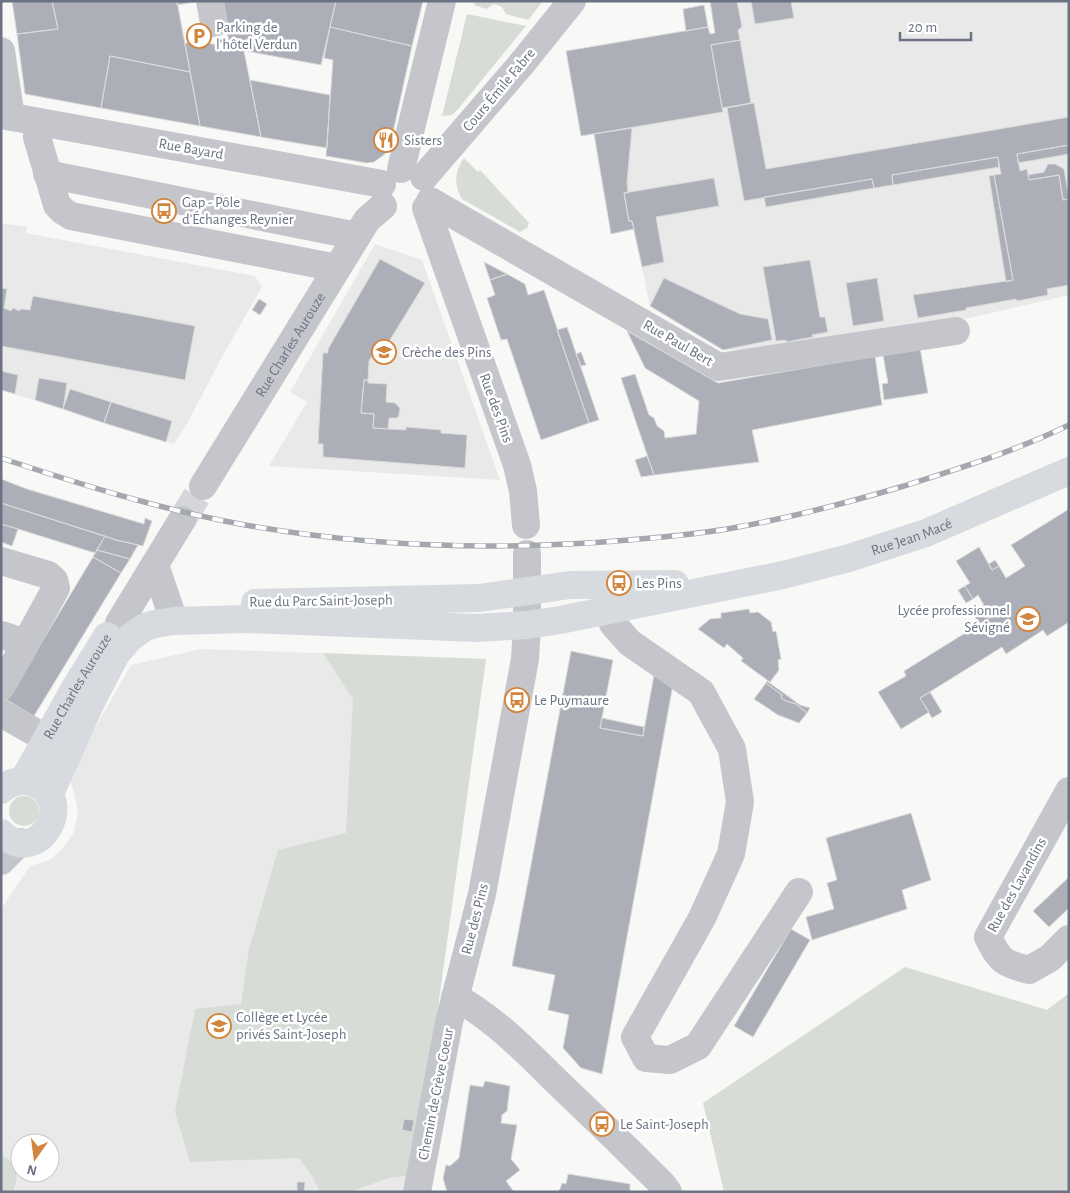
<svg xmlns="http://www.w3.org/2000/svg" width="1070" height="1193" viewBox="0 0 1070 1193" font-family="'Alegreya Sans',sans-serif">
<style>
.built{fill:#e9e9e9;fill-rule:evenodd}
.green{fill:#d7ddd6}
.building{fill:#acafb8;stroke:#dadad8}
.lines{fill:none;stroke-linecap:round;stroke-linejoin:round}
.minor-tunnel{stroke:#d4d6da;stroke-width:28;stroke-dasharray:28 14;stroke-linecap:butt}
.minor{stroke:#c4c6cb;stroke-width:28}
.major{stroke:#d7dade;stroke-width:28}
.rail-casing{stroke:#a4a7ae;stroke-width:5.5}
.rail{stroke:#fff;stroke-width:4;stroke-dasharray:11;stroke-linecap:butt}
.labels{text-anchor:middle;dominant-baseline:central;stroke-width:5;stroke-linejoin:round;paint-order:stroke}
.poi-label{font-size:15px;fill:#6a7284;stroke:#fff;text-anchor:start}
.street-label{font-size:15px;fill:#6a7284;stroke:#fff}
</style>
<rect width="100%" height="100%" fill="#f8f8f6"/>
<path class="built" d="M710 1H1069V295L965 319 770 349 723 350 650 306 634 229 611 234 594 134 723 111 715 33Z
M1 223 27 227 26 233 255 276 262 287 223 355 187 424 174 444 1 390Z
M375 244 422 260 500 480 269 466 307 402 290 392Z
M201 649 486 659 404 1192H1V909L30 866 50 860 63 848 74 832 78 815 75 795 68 775 131 665ZM20 1143H50V1173H20Z"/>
<path class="green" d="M475 1H543L528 20 506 14 502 7 494 4 486 9 474 5Z
M467 14 526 26 459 108 452 115 442 116Z
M464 158 478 172 480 170 529 223 527 228 520 232 462 199C454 185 454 172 464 158Z
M323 653 486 659 415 1175 389 1178 349 1192H320L312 1176 299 1158 190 1162 175 1112 195 1009 241 1004 249 949 278 850 346 833 353 699Z
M9 811a15 15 0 1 1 30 0a15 15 0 1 1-30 0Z
M905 967 1047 1010 1069 993V1192H724L703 1103Z
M1 1155C16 1161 21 1179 12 1192H1Z"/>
<path class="building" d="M12 1H52L58 29 17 34Z
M52 1H177L190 72 110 56 101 108 25 94 17 34 58 29Z
M177 1H200L177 5Z
M222 1H336L321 65 230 48Z
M336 1H423L412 46 330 27Z
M710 1H737L742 27 738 30 740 40 711 45 723 112 581 136 566 51 708 27 710 34 715 33Z
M751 1H791L794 18 755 24Z
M704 5 708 27 686 31 683 9Z
M330 27 412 46 392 137 385 154 374 162 367 163 326 156 333 60 324 58Z
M207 39 208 43 244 51 261 137 200 126 185 43Z
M740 40 751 103 722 108 711 45Z
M110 56 190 72 200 126 101 108Z
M250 80 330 95 327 148 261 137Z
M754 103 766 169 1069 117V145L1017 154 1020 171 1027 169 1029 180 1059 175 1063 200 1069 199V285L1047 289 1048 295 1017 301 1016 299 966 308V310L918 318 913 295 1013 280 994 175 1001 174 998 157 892 175 893 185 874 188 872 179 744 201 727 108Z
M632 128 627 182 628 193H624L629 221H632L634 229 611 234 594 134Z
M1069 145V154L1018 163 1017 154Z
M998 157 999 167 893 185 892 175Z
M1048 164H1055L1064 169 1069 199 1063 200 1059 175 1029 180 1028 175 1044 172Z
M994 175 1013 280 1006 282 989 176Z
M714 178 719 206 656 217 664 262 642 267 632 221H629L624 193Z
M872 179 874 188 766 207 764 197Z
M380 259 425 283 385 348 379 344 369 361 368 380H364L361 413 374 414 373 428 406 430V427L441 430V433L467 435 465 468 323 457V444H318L323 353H328V349Z
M810 260 820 317H825L828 332 812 335 813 337 786 342V340L776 341 763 267Z
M484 262 507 274 490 280Z
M507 274 525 284 528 295 544 290 589 423 541 440 507 339 501 340 487 298 495 295 490 280Z
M664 278 740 314 768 319 772 340 723 350 650 306Z
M877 278 884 321 853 326 846 283Z
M1 288 7 289 4 308 11 311 13 308 19 311 21 309 30 310 33 296 195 326 185 380 1 346Z
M259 299 267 304 260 315 252 310Z
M567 327 599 420 589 423 557 330Z
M627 331 718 383 875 356 882 405 752 430 759 462 654 475 621 378 635 374 649 415 654 418 657 426 664 431 665 438 696 434 699 401 645 368Z
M920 348 928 393 884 400 882 384 888 383 883 355Z
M581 352 586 365 581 366 576 354Z
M1 371 18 375 15 394 1 390Z
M39 378 67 383 63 409 35 400Z
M364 380H368V383L387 384 386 402 395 403 400 408 399 415 397 418H389L388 429 373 428 374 414 361 413Z
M70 389 111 402 104 423 63 409Z
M111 402 172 421 166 442 104 423Z
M647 456 654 475 641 477 635 460Z
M1 479 27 489 144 524 145 518 152 521 143 546 116 540 1 503Z
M1 503 105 536 95 553 18 529 1 524Z
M1069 509V622L1047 636 1043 630 1006 654 1002 647 920 698 929 712 901 729 878 692 906 676 904 671 991 617 978 595 973 599 965 586 970 583 956 561 979 547 992 570 999 566 1006 578 1025 566 1011 545Z
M1 524 18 529 12 546 1 542Z
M105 536 116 540 138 545 130 559 97 550Z
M97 550 130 559 121 573 93 557Z
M93 557 121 573 34 716 7 700Z
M995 560 999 566 992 570 989 564Z
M965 586 973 599 966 603 958 590Z
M984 605 991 617 979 624 972 613Z
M749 609 750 613 758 612 771 622 773 632 776 631 781 659 778 660 779 670 770 682 741 661 743 658 727 644 724 648 698 629 710 619 721 618V613Z
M571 651 613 660 600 728 643 736 654 675 674 679 602 1074 581 1068 563 1048 569 1015 548 1010 555 975 512 966Z
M767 681 800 705 810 708 807 713 796 704 786 701 781 698 782 695 766 683Z
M766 683 782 695 781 698 786 701 796 704 807 713 799 723 778 715 754 699Z
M930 692 942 712 932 718 920 698Z
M602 718 644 727 643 736 600 728Z
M911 813 931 880 902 890 907 909 812 940 806 917 834 909 827 883 837 880 826 838Z
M1069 877V908L1049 927 1033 911Z
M791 929 810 940 753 1037 734 1026Z
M485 1081 510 1086 507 1111 502 1115 501 1123 517 1125 511 1159 520 1170 506 1181 514 1192H447L443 1178 446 1165 450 1166 459 1158 470 1085 483 1087Z
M404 1119 414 1120 412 1132 402 1130Z
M568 1174 630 1184V1192H557L560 1189 562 1183 566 1184Z
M297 1182H305L304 1192H297Z"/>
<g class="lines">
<path class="minor-tunnel" d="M182 520 203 486"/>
<g class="minor">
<path d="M210 1 214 23"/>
<path d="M1 51 11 117"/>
<path d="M1 115 382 184"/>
<path d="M37 137 57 205 63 211 71 216 337 268"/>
<path d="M401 169 442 1"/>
<path d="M47 174 357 236"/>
<path d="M424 177 523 62 572 1"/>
<path d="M430 201 719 367 956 331"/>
<path d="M426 208 517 465 523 491 526 525"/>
<path id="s1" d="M203 486 367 220 383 206"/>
<path d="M1 561 48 575 54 580 56 588 21 652"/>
<path d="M155 565 174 621"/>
<path d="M607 586 609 611 613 624 630 643 701 692 732 749 740 802 731 854 702 918 635 1037 646 1058 670 1060 698 1046 799 892"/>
<path d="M119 623 182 520"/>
<path d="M1 635C12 638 20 639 21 652L1 687"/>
<path d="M1 713 47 739"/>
<path d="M1069 791 988 937C999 961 1005 964 1029 970L1050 958 1069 939"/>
<path d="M1 861 20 842"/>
<path d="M455 997C492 1017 523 1048 552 1077 589 1112 626 1148 662 1184L668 1192"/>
<path d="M417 1192 449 1022 482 894 525 659 527 625V554"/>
</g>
<g class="major">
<path d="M255 603 479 598 570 585 675 584"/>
<path id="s2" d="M23 781 75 688 107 636"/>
<path d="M1 790C9 783 19 779 30 782 80 794 40 871 1 833"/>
<path id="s3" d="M49 796 90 704 116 654 131 637 145 627 155 624 174 621 246 619 477 628 527 625 560 620 783 575 849 558 926 533 1069 471"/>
</g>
<defs>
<path id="rail" d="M1 458C79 484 159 509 240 524 367 547 500 551 629 540 665 537 702 534 738 527 794 517 850 502 904 486 960 468 1016 451 1069 425"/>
</defs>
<use href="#rail" class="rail-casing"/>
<use href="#rail" class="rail"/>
</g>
<defs>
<symbol id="parking-ring" viewBox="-11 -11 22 22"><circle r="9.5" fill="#fff" stroke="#d1853d" stroke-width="1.5"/><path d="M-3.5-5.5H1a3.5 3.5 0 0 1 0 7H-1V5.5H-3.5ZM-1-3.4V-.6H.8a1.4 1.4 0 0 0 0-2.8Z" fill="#d1853d"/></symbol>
<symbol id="restaurant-ring" viewBox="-11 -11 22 22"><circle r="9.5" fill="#fff" stroke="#d1853d" stroke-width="1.5"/><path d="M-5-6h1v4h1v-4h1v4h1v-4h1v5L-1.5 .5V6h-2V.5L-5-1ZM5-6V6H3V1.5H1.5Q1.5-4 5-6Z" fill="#d1853d"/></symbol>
<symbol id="bus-ring" viewBox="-11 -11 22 22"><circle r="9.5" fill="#fff" stroke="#d1853d" stroke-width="1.5"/><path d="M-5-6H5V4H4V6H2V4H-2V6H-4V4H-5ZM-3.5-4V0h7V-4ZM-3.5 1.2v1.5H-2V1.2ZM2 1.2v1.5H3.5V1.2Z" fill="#d1853d"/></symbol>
<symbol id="school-ring" viewBox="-11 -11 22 22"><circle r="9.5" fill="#fff" stroke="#d1853d" stroke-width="1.5"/><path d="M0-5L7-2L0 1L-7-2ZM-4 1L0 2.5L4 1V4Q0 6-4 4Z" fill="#d1853d"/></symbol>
</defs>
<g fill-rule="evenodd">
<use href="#parking-ring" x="185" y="22" width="28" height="28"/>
<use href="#restaurant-ring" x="372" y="126" width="28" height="28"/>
<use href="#bus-ring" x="150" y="197" width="28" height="28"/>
<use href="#school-ring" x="370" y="338" width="28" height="28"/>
<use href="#bus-ring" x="605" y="569" width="28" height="28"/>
<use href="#school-ring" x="1014" y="605" width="28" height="28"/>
<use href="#bus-ring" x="503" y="686" width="28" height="28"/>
<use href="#school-ring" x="205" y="1012" width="28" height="28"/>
<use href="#bus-ring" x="588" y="1110" width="28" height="28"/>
</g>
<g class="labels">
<g class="poi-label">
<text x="216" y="27">Parking de<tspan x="216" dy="17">l'hôtel Verdun</tspan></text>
<text x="404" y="140">Sisters</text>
<text x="182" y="202">Gap - Pôle<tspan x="182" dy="17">d'Échanges Reynier</tspan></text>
<text x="402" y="352">Crèche des Pins</text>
<text x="636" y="583">Les Pins</text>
<text x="1010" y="610" text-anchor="end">Lycée professionnel<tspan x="1010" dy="17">Sévigné</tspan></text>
<text x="534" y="700">Le Puymaure</text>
<text x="236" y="1017">Collège et Lycée<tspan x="236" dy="17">privés Saint-Joseph</tspan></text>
<text x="620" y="1124">Le Saint-Joseph</text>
</g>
<g class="street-label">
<text transform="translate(499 90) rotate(-50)">Cours Émile Fabre</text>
<text transform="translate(191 149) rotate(10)">Rue Bayard</text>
<text transform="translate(678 343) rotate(30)">Rue Paul Bert</text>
<text stroke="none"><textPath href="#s1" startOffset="166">Rue Charles Aurouze</textPath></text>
<text transform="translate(496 408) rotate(70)">Rue des Pins</text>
<text stroke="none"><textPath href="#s3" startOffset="975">Rue Jean Macé</textPath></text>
<text transform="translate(321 601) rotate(-1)">Rue du Parc Saint-Joseph</text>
<text stroke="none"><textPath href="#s2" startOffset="109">Rue Charles Aurouze</textPath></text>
<text transform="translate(1017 885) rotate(-61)">Rue des Lavandins</text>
<text transform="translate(475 919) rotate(-76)">Rue des Pins</text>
<text transform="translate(436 1094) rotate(-79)">Chemin de Crève Coeur</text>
</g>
</g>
<rect width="1070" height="1193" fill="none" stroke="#6a7284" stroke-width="5"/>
<g transform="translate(35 1158) rotate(194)"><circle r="24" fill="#ffffff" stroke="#c3c7ce"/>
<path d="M0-4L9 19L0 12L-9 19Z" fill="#d1853d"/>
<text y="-8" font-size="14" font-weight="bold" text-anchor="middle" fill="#6a7284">N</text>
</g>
<path d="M900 32v8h71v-8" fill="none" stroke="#6a7284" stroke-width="2.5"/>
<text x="908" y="32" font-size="15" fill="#6a7284" stroke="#ffffff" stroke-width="4" paint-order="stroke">20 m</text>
</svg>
